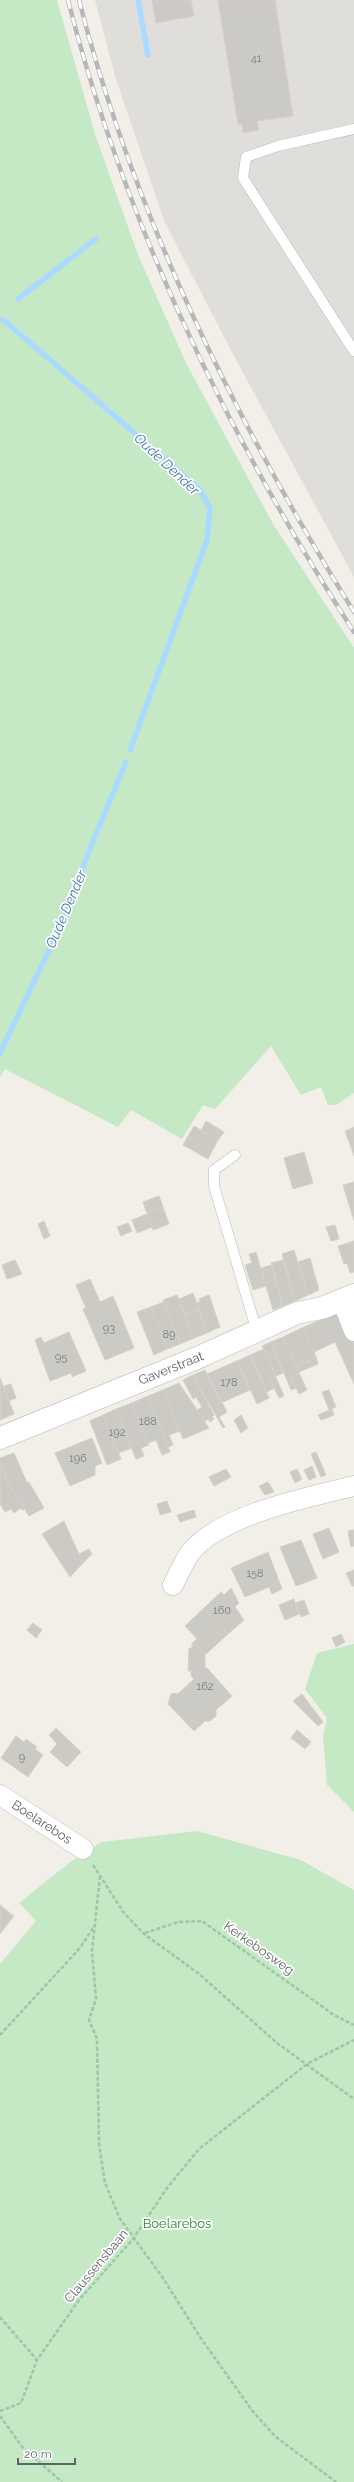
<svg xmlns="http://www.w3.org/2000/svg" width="354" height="2482" viewBox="0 0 354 2482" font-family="Raleway,sans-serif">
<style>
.industrial{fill:#e0deda}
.green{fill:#c5e8c5}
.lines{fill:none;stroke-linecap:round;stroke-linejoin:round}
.stream{stroke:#aadaff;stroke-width:5.5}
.building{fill:#cccac5;stroke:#d6d1c6}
.service-casing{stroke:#b5b8bc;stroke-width:11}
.minor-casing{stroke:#b5b8bc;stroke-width:21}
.tertiary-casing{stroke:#b5b8bc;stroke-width:23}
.path{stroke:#9cc7a9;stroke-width:2.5;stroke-dasharray:4 2;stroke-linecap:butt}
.service{stroke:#fff;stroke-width:10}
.minor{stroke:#fff;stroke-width:20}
.tertiary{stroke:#fff;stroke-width:22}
.rail-casing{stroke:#b6b7b8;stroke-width:4.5}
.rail{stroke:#fff;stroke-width:3;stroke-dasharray:9;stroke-linecap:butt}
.labels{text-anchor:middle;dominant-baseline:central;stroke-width:3.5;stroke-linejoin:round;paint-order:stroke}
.number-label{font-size:11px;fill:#7a7d7f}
.street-label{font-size:13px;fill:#5f6368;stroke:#fff}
.park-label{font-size:13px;fill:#348238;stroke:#fff}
.water-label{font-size:14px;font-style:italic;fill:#4174aa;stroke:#fff}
</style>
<rect width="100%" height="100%" fill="#f1efe8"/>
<path class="industrial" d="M95 0H354V577L234 356 164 221 115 76Z"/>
<path class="green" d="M0 0H57L95 134 138 255 187 365 273 524 354 648V1093L336 1105H328L321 1087 301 1095 271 1046 215 1109 203 1105 182 1139 131 1110 118 1127 5 1069 0 1077Z
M354 1644V1812L327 1785 323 1736 327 1718 305 1689 317 1653Z
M197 1831 301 1860 354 1890V2482H0V1964L36 1921 19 1903 69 1863 102 1842Z"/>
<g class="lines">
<path class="stream" d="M138 0 148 55
M18 299 96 239
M0 319 5 321 199 489 210 508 207 540 130 750
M0 1053 62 923 89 851 126 762"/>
</g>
<path class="building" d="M152 0H191L194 16 156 23Z
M218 0H275L293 116 257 121 259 130 243 133 242 124H238Z
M206 1121 224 1132 218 1140 201 1130Z
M194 1126 218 1140 213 1149 188 1136Z
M354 1127V1156L345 1131Z
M188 1136 213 1149 208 1159 183 1145Z
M304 1152 313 1183 293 1189 284 1158Z
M354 1182V1221L343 1185Z
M159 1196 163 1207 147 1214 143 1202Z
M163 1207 169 1224 153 1230 147 1214Z
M147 1214 152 1227 137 1233 132 1220Z
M44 1221 50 1236 44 1239 38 1224Z
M128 1223 132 1231 121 1236 117 1227Z
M335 1225 339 1239 331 1241 326 1227Z
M354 1241V1272L350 1273 347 1263 344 1264 338 1246Z
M294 1250 308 1295 295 1301 282 1254Z
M256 1252 266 1286 253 1290 245 1265 252 1263 249 1254Z
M310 1258 319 1290 308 1295 298 1262Z
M15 1260 22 1274 7 1279 2 1265Z
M283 1260 295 1301 283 1306 271 1263Z
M272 1265 283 1306 273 1310 261 1268Z
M90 1279 100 1302 113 1296 134 1348 105 1360 83 1309 86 1308 76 1285Z
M193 1293 199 1309 185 1315 179 1299Z
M177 1295 194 1338 180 1344 163 1300Z
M209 1295 220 1327 207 1333 196 1303 200 1302 199 1299Z
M164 1302 180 1344 167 1349 151 1307Z
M151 1307 167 1349 154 1355 137 1312Z
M199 1309 207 1333 194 1338 185 1315Z
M342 1311 354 1343V1384L335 1342 314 1352 304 1327Z
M304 1327 316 1357 296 1366 283 1337Z
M69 1332 86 1371 72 1377 71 1373 50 1381 35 1340 41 1337 44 1343Z
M283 1337 299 1373 291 1377 297 1388 291 1390 271 1342Z
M271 1342 283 1373 276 1376 262 1346Z
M264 1349 284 1396 279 1398 266 1371 259 1375 250 1355Z
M250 1355 269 1398 257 1404 237 1361Z
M316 1357 318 1364 299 1372 296 1366Z
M237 1361 250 1390 221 1403 207 1374Z
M205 1370 227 1412 219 1417 225 1427 223 1428 193 1375Z
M266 1371 274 1388 267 1392 259 1375Z
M299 1373 307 1390 299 1394 291 1377Z
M193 1375 214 1415 212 1416 214 1419 210 1422 208 1419 205 1421 197 1410 202 1407 196 1397 193 1399 183 1380Z
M0 1378 14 1414 0 1420Z
M179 1383 209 1428 183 1439 163 1390Z
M11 1384 16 1398 9 1401 4 1386Z
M163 1390 180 1431 169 1435 173 1445 168 1447 148 1396Z
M329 1390 336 1407 329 1410 322 1392Z
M148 1396 170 1452 162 1455 156 1440 148 1443 132 1403Z
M132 1403 149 1445 141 1448 144 1456 136 1459 116 1409Z
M116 1409 132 1448 118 1453 103 1415Z
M332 1409 334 1415 321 1420 318 1415Z
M103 1415 121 1459 107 1465 90 1421Z
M241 1415 248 1428 241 1433 234 1420Z
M92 1438 102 1463 95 1466V1475L70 1486 55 1453Z
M316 1452 326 1475 321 1477 311 1454Z
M14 1453 27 1483 29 1482 44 1508 29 1516 9 1485 0 1463V1458Z
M0 1463 9 1485 25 1509 22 1510 21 1508 14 1513 11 1509 5 1512 0 1504Z
M312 1466 316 1477 309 1480 304 1470Z
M226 1469 231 1477 214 1486 209 1477Z
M297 1469 302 1479 295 1483 290 1472Z
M268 1482 274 1492 265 1495 259 1486Z
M167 1501 171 1512 160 1515 157 1504Z
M194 1510 196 1517 180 1522 177 1515Z
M64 1521 83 1563 70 1577 42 1534Z
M329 1528 339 1552 323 1559 313 1534Z
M354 1530V1546L351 1547 348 1531Z
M301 1540 317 1578 296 1586 280 1547Z
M89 1549 92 1554 83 1563 79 1554Z
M268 1552 282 1589 272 1594 269 1587 245 1597 231 1568Z
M354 1570V1586H352L346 1573Z
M231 1588 239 1603 235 1607 244 1620 228 1634 204 1608 221 1592 224 1595Z
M294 1599 299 1614 285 1620 279 1605Z
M304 1600 309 1614 301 1617 296 1603Z
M204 1608 228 1634 206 1654 192 1643 197 1639 185 1626Z
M33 1623 42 1630 36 1638 27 1630Z
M341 1634 345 1642 336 1647 332 1638Z
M192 1643 205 1653V1669L207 1668 232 1696 216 1710V1716L210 1721H205L194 1731 168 1704 171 1694 179 1693 194 1679 191 1676V1671H188L189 1648H192Z
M302 1694 323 1722 318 1726 293 1701Z
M56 1728 81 1752 67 1767 50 1752 57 1744 49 1735Z
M297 1730 311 1742 305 1749 291 1738Z
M16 1736 24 1742 26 1739 37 1747 35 1749 43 1755 28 1777 1 1758Z
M0 1905 14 1916 0 1934Z"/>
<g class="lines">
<defs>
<path id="service" d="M354 129 278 146 246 157 243 178 354 351
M235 1155 214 1170V1186L257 1332"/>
<path id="minor" d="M342 1300 354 1331
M173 1585C178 1575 183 1563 190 1553 219 1515 309 1497 354 1486
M0 1795 83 1849"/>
<path id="tertiary" d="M0 1438 197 1358 297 1313 322 1308 354 1295"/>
</defs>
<use href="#service" class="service-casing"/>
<use href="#minor" class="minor-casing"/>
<use href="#tertiary" class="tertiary-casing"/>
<path class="path" d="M93 1865 124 1913 144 1934 198 1973 277 2043 354 2099
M100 1876 92 1951 96 1999 89 2020 97 2039 99 2144 105 2183 120 2219 163 2278 200 2337 254 2413 276 2437 336 2482
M145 1933 178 1922 202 1921 334 2015 354 2025
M0 2035 80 1948 95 1925
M0 2317 37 2360
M0 2411 21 2403 37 2360 79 2300 133 2239 167 2188 199 2149 307 2064 354 2040
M0 2416 23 2448 62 2482"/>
<use href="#service" class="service"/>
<use href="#minor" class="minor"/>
<use href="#tertiary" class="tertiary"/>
<defs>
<path id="rail" d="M68 0C125 224 229 438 354 632
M79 0C135 218 236 422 354 612"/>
</defs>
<use href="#rail" class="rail-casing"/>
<use href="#rail" class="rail"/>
</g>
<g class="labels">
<g class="number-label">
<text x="256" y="58">41</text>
<text x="109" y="1328">93</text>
<text x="169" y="1334">89</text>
<text x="61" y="1357">95</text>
<text x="229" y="1382">178</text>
<text x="148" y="1421">188</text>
<text x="117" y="1432">192</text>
<text x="78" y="1458">196</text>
<text x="255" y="1573">158</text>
<text x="222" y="1610">160</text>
<text x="205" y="1686">162</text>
<text x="22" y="1757">9</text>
</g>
<g class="street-label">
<text transform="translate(171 1368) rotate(-22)">Gaverstraat</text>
<text transform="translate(42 1822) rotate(33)">Boelarebos</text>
<text transform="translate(259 1948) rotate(35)">Kerkebosweg</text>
<text transform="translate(96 2266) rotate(-50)">Claussensbaan</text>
</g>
<g class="park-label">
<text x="177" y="2223">Boelarebos</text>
</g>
<g class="water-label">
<text transform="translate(167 464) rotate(43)">Oude Dender</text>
<text transform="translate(66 909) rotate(-67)">Oude Dender</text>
</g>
</g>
<path d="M18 2458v6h57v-6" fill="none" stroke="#5f6368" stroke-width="2"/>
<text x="24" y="2458" font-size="12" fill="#5f6368" stroke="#ffffff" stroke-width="3" paint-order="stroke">20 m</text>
</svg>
